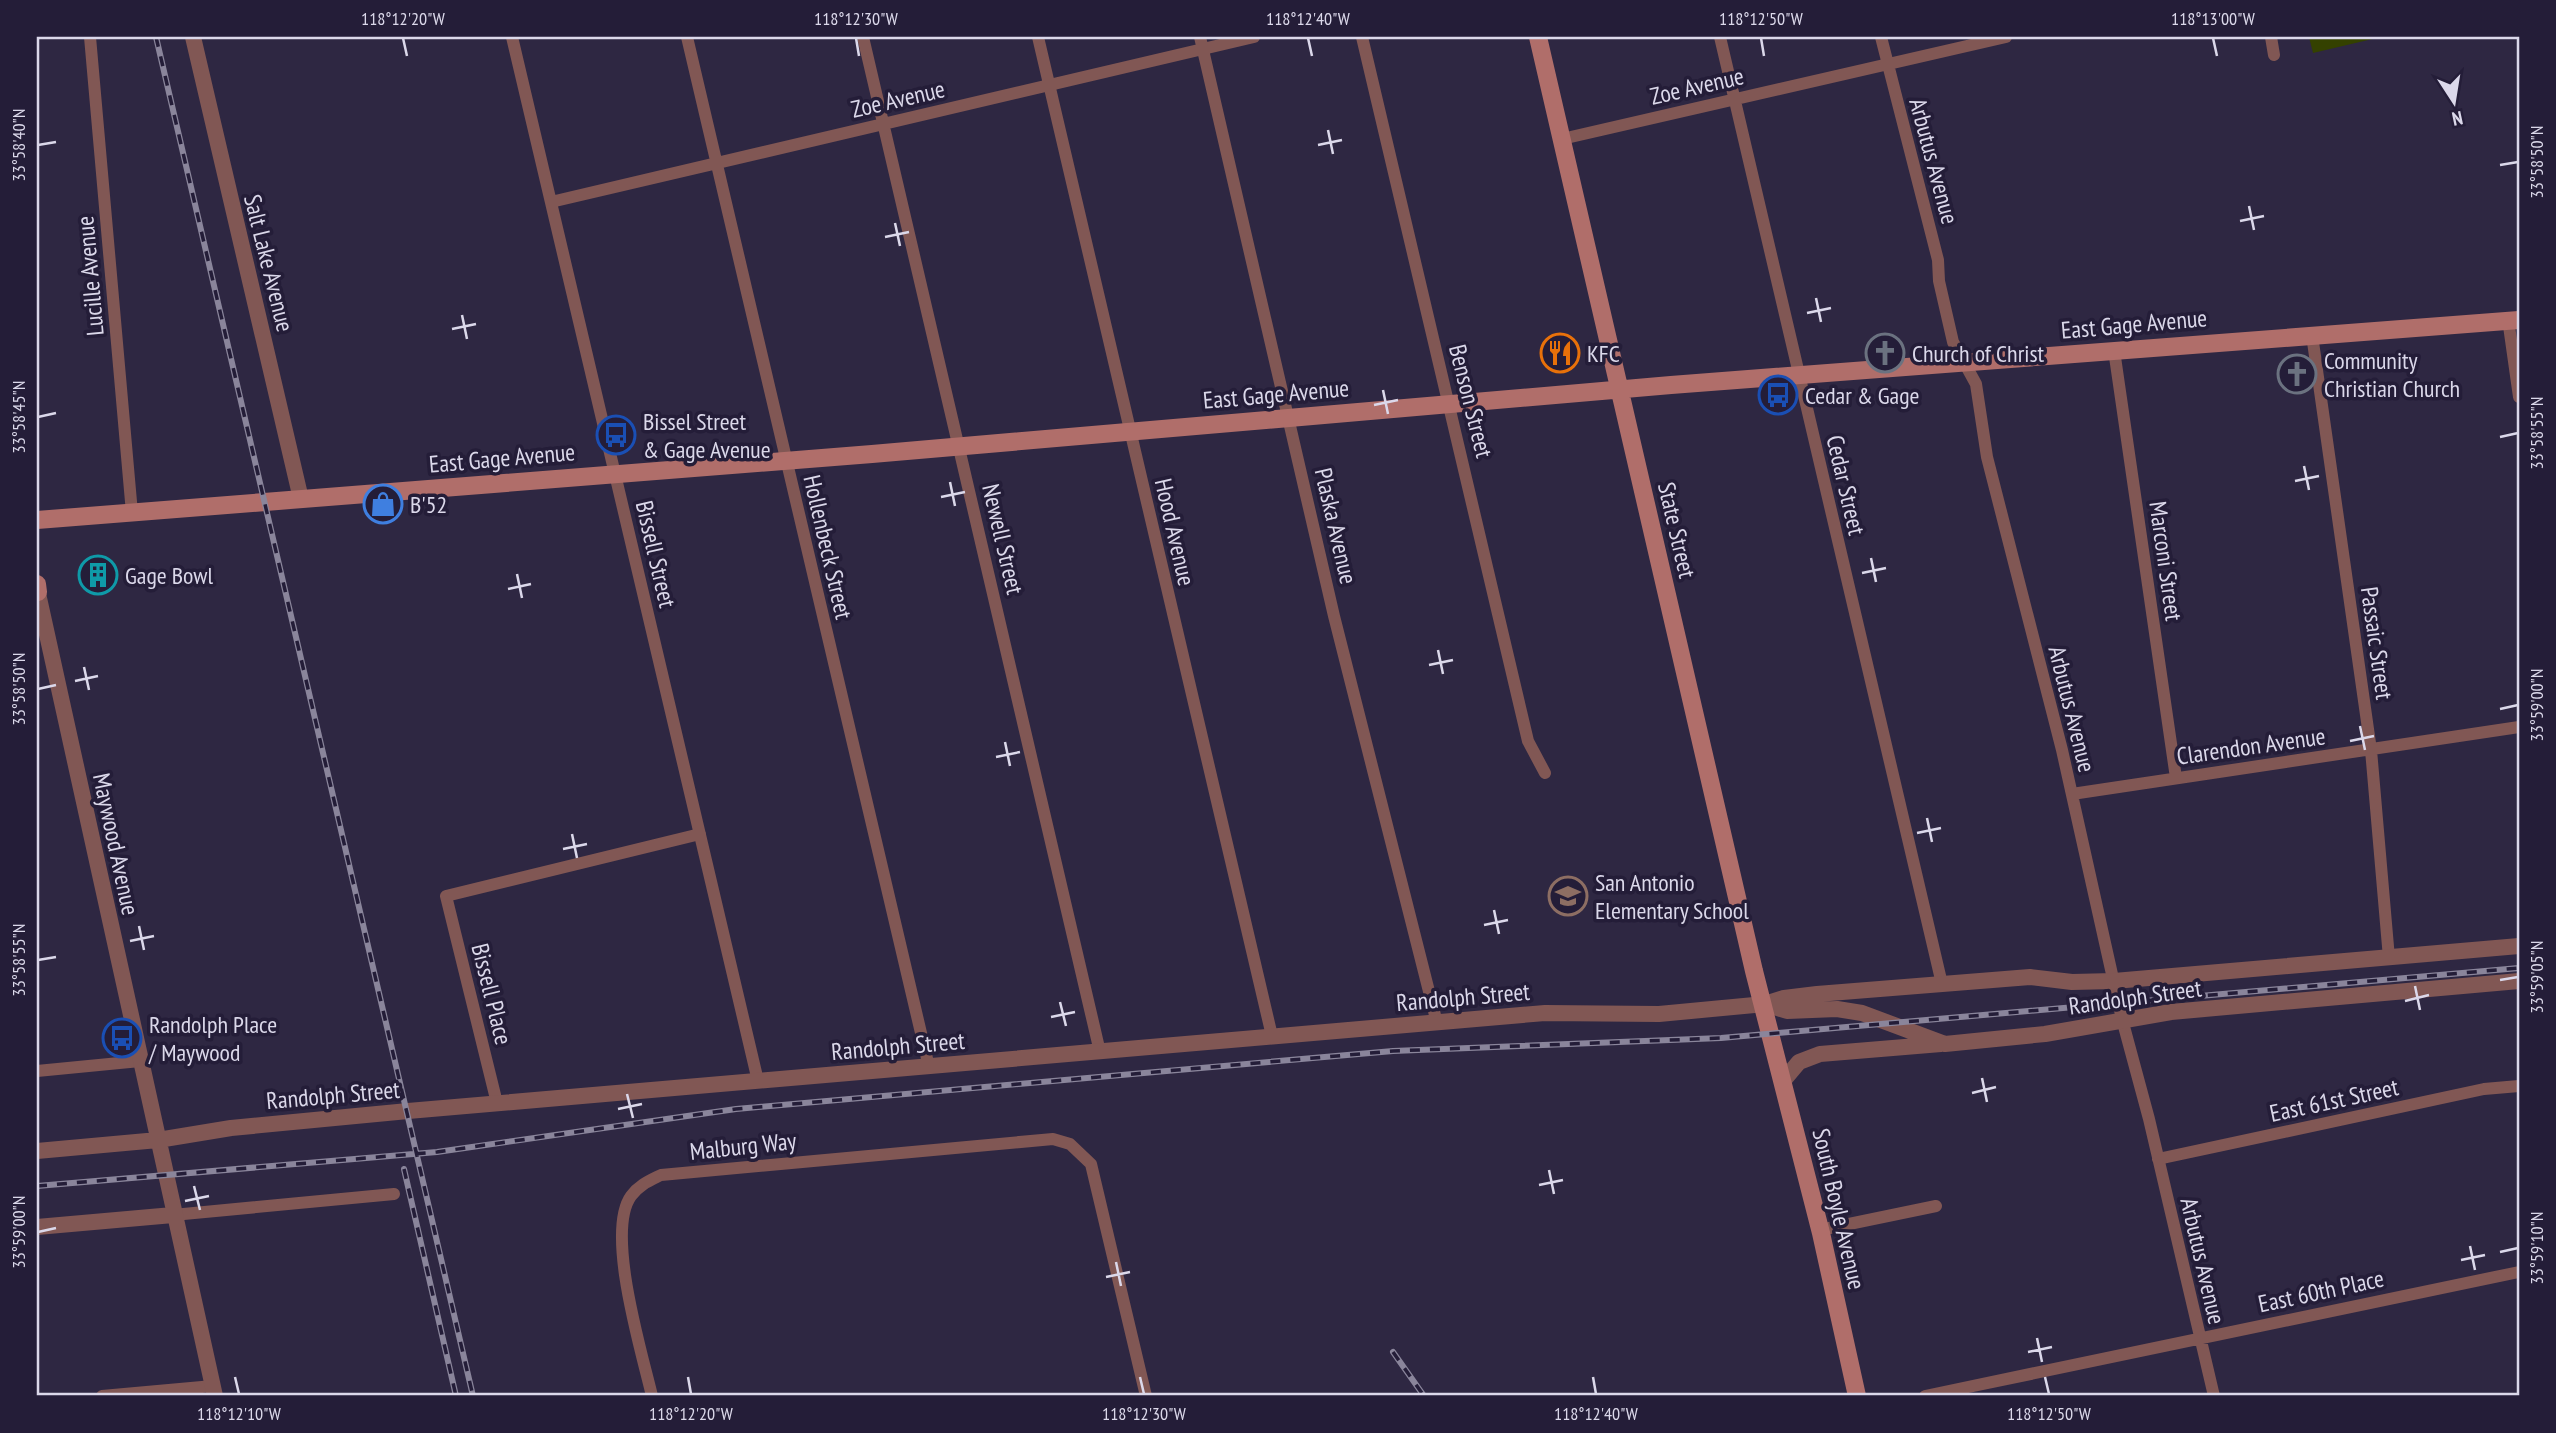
<svg xmlns="http://www.w3.org/2000/svg" width="2556" height="1433" viewBox="0 0 2556 1433" font-family="'PT Sans Narrow',sans-serif">
<style>
.green{fill:#344100}
.lines{fill:none;stroke-linecap:round;stroke-linejoin:round}
.minor{stroke:#815754;stroke-width:12}
.tertiary{stroke:#815754;stroke-width:16}
.secondary{stroke:#b06e6a;stroke-width:18}
.rail-casing{stroke:#8a859b;stroke-width:6}
.rail{stroke:#241d38;stroke-width:3.5;stroke-dasharray:10;stroke-linecap:butt}
.ticks{fill:none;stroke:#dbd8ea;stroke-width:2.5}
.labels{text-anchor:middle;dominant-baseline:central;stroke-width:7;stroke-linejoin:round;paint-order:stroke}
.street-label{font-size:24px;fill:#dbd8ea;stroke:#241d38}
.poi-label{font-size:24px;fill:#dbd8ea;stroke:#241d38;text-anchor:start}
.neatline{fill:none;stroke:#dbd8ea;stroke-width:2.5}
.ticks-label{font-size:18px;text-anchor:middle;fill:#dbd8ea}
</style>
<rect width="100%" height="100%" fill="#2e2742"/>
<path class="green" d="M2309 37H2381L2313 53Z"/>
<g class="lines">
<path class="minor" d="M90 37 132 513
M512 37 758 1081
M687 37 929 1067
M863 37 1100 1052
M1038 37 1272 1036
M1200 37 1334 616 1437 1023
M1362 37 1528 741 1545 773
M1720 37 1942 984
M1881 37 1938 260 1939 281 1953 342 1976 384 1987 457 2062 750 2122 1019 2149 1119 2214 1396
M2271 37 2274 55
M1562 139 2006 37
M551 202 1254 37
M2508 319 2519 397
M2312 335 2371 750 2389 958
M2114 350 2176 778
M2072 794 2519 727
M37 1071 140 1061
M497 1103 446 896 700 834
M2158 1159 2484 1089 2519 1086
M173 1215 394 1194
M1820 1230 1936 1206
M102 1396 213 1386
M652 1396C642 1353 605 1232 631 1196 639 1185 649 1181 661 1175L1053 1139 1070 1144 1091 1164 1146 1396
M1925 1396 2519 1272"/>
<path class="tertiary" d="M193 37 301 499
M37 589 215 1396
M1765 1004 1787 1011 1837 1009 1862 1013 1945 1044 2045 1034 2171 1012 2519 981
M1783 1081 1799 1062 1820 1054 1941 1044
M37 1151 158 1140 231 1128 408 1111 1545 1013 1659 1014 1765 1004 1784 998 1817 994 2030 977 2072 982 2114 981 2519 946
M37 1227 173 1215"/>
<path class="secondary" d="M1538 37 1754 971 1821 1233 1857 1396
M37 520 872 454 1671 385 2519 320
M37 584 38 592"/>
<defs>
<path id="rail" d="M156 37 473 1396
M404 1169 456 1396
M37 1186 437 1152 736 1109 1393 1051 1721 1038 2519 968
M1393 1352 1424 1396"/>
</defs>
<use href="#rail" class="rail-casing"/>
<use href="#rail" class="rail"/>
</g>
<path class="ticks" d="M403 38 407 56M856 38 859 56M1308 38 1312 56M1761 38 1764 56M2213 38 2217 56M1328 130 1333 154M38 145 56 142M1318 145 1342 140M2500 165 2518 162M2249 206 2254 230M2240 221 2264 216M895 223 900 246M885 237 909 232M1816 298 1821 322M1807 313 1831 308M462 315 467 339M452 329 476 324M1383 390 1388 414M1374 405 1398 400M38 417 56 413M2500 437 2518 433M2304 466 2309 490M2295 481 2319 476M950 482 955 506M941 497 965 492M1871 558 1876 582M1862 573 1886 568M517 574 522 598M508 589 531 584M1438 650 1443 674M1429 665 1453 660M84 667 89 690M75 681 98 676M38 689 56 685M2500 709 2518 705M2360 726 2365 750M2350 741 2374 736M1005 742 1010 766M996 757 1020 752M1927 818 1932 842M1917 833 1941 828M572 834 577 858M563 849 587 844M1494 910 1499 934M1484 925 1508 920M139 926 144 950M130 941 154 936M38 960 56 957M2500 980 2518 977M2415 986 2420 1010M2405 1001 2429 995M1060 1002 1066 1026M1051 1017 1075 1012M1982 1078 1987 1102M1972 1093 1996 1087M627 1094 633 1118M618 1109 642 1104M1549 1170 1554 1194M1539 1185 1563 1180M194 1186 200 1210M185 1201 209 1196M38 1232 56 1228M2470 1246 2475 1270M2500 1252 2518 1248M2461 1260 2485 1255M1116 1262 1121 1286M1106 1277 1130 1272M2037 1338 2042 1362M2028 1352 2052 1347M235 1377 239 1394M688 1377 691 1394M1140 1377 1144 1394M1593 1377 1596 1394M2045 1377 2049 1394"/>
<defs>
<symbol id="restaurant-ring" viewBox="-11 -11 22 22"><circle r="9.5" fill="#241d38" stroke="#e8710a" stroke-width="1.5"/><path d="M-5-6h1v4h1v-4h1v4h1v-4h1v5L-1.5 .5V6h-2V.5L-5-1ZM5-6V6H3V1.5H1.5Q1.5-4 5-6Z" fill="#e8710a"/></symbol>
<symbol id="church-ring" viewBox="-11 -11 22 22"><circle r="9.5" fill="#241d38" stroke="#6b7280" stroke-width="1.5"/><path d="M-1.2-6h2.4v3.5h3.3v2.4h-3.3V6h-2.4V-.1h-3.3v-2.4h3.3Z" fill="#6b7280"/></symbol>
<symbol id="bus-ring" viewBox="-11 -11 22 22"><circle r="9.5" fill="#241d38" stroke="#1a4fb4" stroke-width="1.5"/><path d="M-5-6H5V4H4V6H2V4H-2V6H-4V4H-5ZM-3.5-4V0h7V-4ZM-3.5 1.2v1.5H-2V1.2ZM2 1.2v1.5H3.5V1.2Z" fill="#1a4fb4"/></symbol>
<symbol id="shop-ring" viewBox="-11 -11 22 22"><circle r="9.5" fill="#241d38" stroke="#3f7fe0" stroke-width="1.5"/><path d="M-5-2.5h2.3a2.7 3.5 0 0 1 5.4 0H5L5.5 6h-11ZM-1.5-2.5h3a1.5 2.3 0 0 0-3 0Z" fill="#3f7fe0"/></symbol>
<symbol id="building-ring" viewBox="-11 -11 22 22"><circle r="9.5" fill="#241d38" stroke="#0f9aa8" stroke-width="1.5"/><path d="M-4-6H4V6H1V3H-1V6H-4ZM-2.5-4.3h1.7v1.8h-1.7ZM.8-4.3h1.7v1.8H.8ZM-2.5-1h1.7V.8h-1.7ZM.8-1h1.7V.8H.8Z" fill="#0f9aa8"/></symbol>
<symbol id="school-ring" viewBox="-11 -11 22 22"><circle r="9.5" fill="#241d38" stroke="#8d6e63" stroke-width="1.5"/><path d="M0-5L7-2L0 1L-7-2ZM-4 1L0 2.5L4 1V4Q0 6-4 4Z" fill="#8d6e63"/></symbol>
</defs>
<g fill-rule="evenodd">
<use href="#restaurant-ring" x="1538" y="331" width="44" height="44"/>
<use href="#church-ring" x="1863" y="331" width="44" height="44"/>
<use href="#church-ring" x="2275" y="352" width="44" height="44"/>
<use href="#bus-ring" x="1756" y="373" width="44" height="44"/>
<use href="#bus-ring" x="594" y="413" width="44" height="44"/>
<use href="#shop-ring" x="361" y="482" width="44" height="44"/>
<use href="#building-ring" x="76" y="553" width="44" height="44"/>
<use href="#school-ring" x="1546" y="874" width="44" height="44"/>
<use href="#bus-ring" x="100" y="1016" width="44" height="44"/>
</g>
<g class="labels">
<g class="street-label">
<text transform="translate(1697 86) rotate(-13)">Zoe Avenue</text>
<text transform="translate(898 99) rotate(-13)">Zoe Avenue</text>
<text transform="translate(1934 161) rotate(75)">Arbutus Avenue</text>
<text transform="translate(269 263) rotate(76)">Salt Lake Avenue</text>
<text transform="translate(90 276) rotate(-95)">Lucille Avenue</text>
<text transform="translate(2134 324) rotate(-5)">East Gage Avenue</text>
<text transform="translate(1276 394) rotate(-5)">East Gage Avenue</text>
<text transform="translate(1471 401) rotate(76)">Benson Street</text>
<text transform="translate(502 458) rotate(-5)">East Gage Avenue</text>
<text transform="translate(1846 485) rotate(77)">Cedar Street</text>
<text transform="translate(1336 526) rotate(77)">Plaska Avenue</text>
<text transform="translate(1677 530) rotate(77)">State Street</text>
<text transform="translate(1175 532) rotate(77)">Hood Avenue</text>
<text transform="translate(1003 539) rotate(77)">Newell Street</text>
<text transform="translate(828 547) rotate(77)">Hollenbeck Street</text>
<text transform="translate(656 554) rotate(77)">Bissell Street</text>
<text transform="translate(2166 561) rotate(82)">Marconi Street</text>
<text transform="translate(2377 643) rotate(82)">Passaic Street</text>
<text transform="translate(2072 709) rotate(76)">Arbutus Avenue</text>
<text transform="translate(2251 746) rotate(-8)">Clarendon Avenue</text>
<text transform="translate(116 844) rotate(78)">Maywood Avenue</text>
<text transform="translate(492 994) rotate(76)">Bissell Place</text>
<text transform="translate(1463 997) rotate(-5)">Randolph Street</text>
<text transform="translate(2135 997) rotate(-8)">Randolph Street</text>
<text transform="translate(898 1046) rotate(-5)">Randolph Street</text>
<text transform="translate(333 1095) rotate(-5)">Randolph Street</text>
<text transform="translate(2334 1100) rotate(-12)">East 61st Street</text>
<text transform="translate(743 1146) rotate(-6)">Malburg Way</text>
<text transform="translate(1839 1209) rotate(77)">South Boyle Avenue</text>
<text transform="translate(2203 1261) rotate(77)">Arbutus Avenue</text>
<text transform="translate(2321 1291) rotate(-12)">East 60th Place</text>
</g>
<g class="poi-label">
<text x="1587" y="353">KFC</text>
<text x="1912" y="353">Church of Christ</text>
<text x="2324" y="360">Community<tspan x="2324" dy="28">Christian Church</tspan></text>
<text x="1805" y="395">Cedar &amp; Gage</text>
<text x="643" y="421">Bissel Street<tspan x="643" dy="28">&amp; Gage Avenue</tspan></text>
<text x="410" y="504">B'52</text>
<text x="125" y="575">Gage Bowl</text>
<text x="1595" y="882">San Antonio<tspan x="1595" dy="28">Elementary School</tspan></text>
<text x="149" y="1024">Randolph Place<tspan x="149" dy="28">/ Maywood</tspan></text>
</g>
</g>
<rect width="2556" height="1433" fill="none" stroke="#241d38" stroke-width="77"/>
<g transform="translate(2454 102) rotate(168)" stroke="#241d38" stroke-width="5" paint-order="stroke">
<path d="M0-5L12 26L0 18L-12 26Z" fill="#dbd8ea"/>
<text y="-10" font-size="19" font-weight="bold" text-anchor="middle" fill="#dbd8ea">N</text>
</g>
<rect x="38" y="38" width="2480" height="1356" class="neatline"/>
<g class="ticks-label">
<text x="403" y="25">118°12'20"W</text>
<text x="856" y="25">118°12'30"W</text>
<text x="1308" y="25">118°12'40"W</text>
<text x="1761" y="25">118°12'50"W</text>
<text x="2213" y="25">118°13'00"W</text>
<text transform="translate(19 145) rotate(-90)" y="6">33°58'40"N</text>
<text transform="translate(2537 162) rotate(-90)" y="6">33°58'50"N</text>
<text transform="translate(19 417) rotate(-90)" y="6">33°58'45"N</text>
<text transform="translate(2537 433) rotate(-90)" y="6">33°58'55"N</text>
<text transform="translate(19 689) rotate(-90)" y="6">33°58'50"N</text>
<text transform="translate(2537 705) rotate(-90)" y="6">33°59'00"N</text>
<text transform="translate(19 960) rotate(-90)" y="6">33°58'55"N</text>
<text transform="translate(2537 977) rotate(-90)" y="6">33°59'05"N</text>
<text transform="translate(19 1232) rotate(-90)" y="6">33°59'00"N</text>
<text transform="translate(2537 1248) rotate(-90)" y="6">33°59'10"N</text>
<text x="239" y="1420">118°12'10"W</text>
<text x="691" y="1420">118°12'20"W</text>
<text x="1144" y="1420">118°12'30"W</text>
<text x="1596" y="1420">118°12'40"W</text>
<text x="2049" y="1420">118°12'50"W</text>
</g>
</svg>
